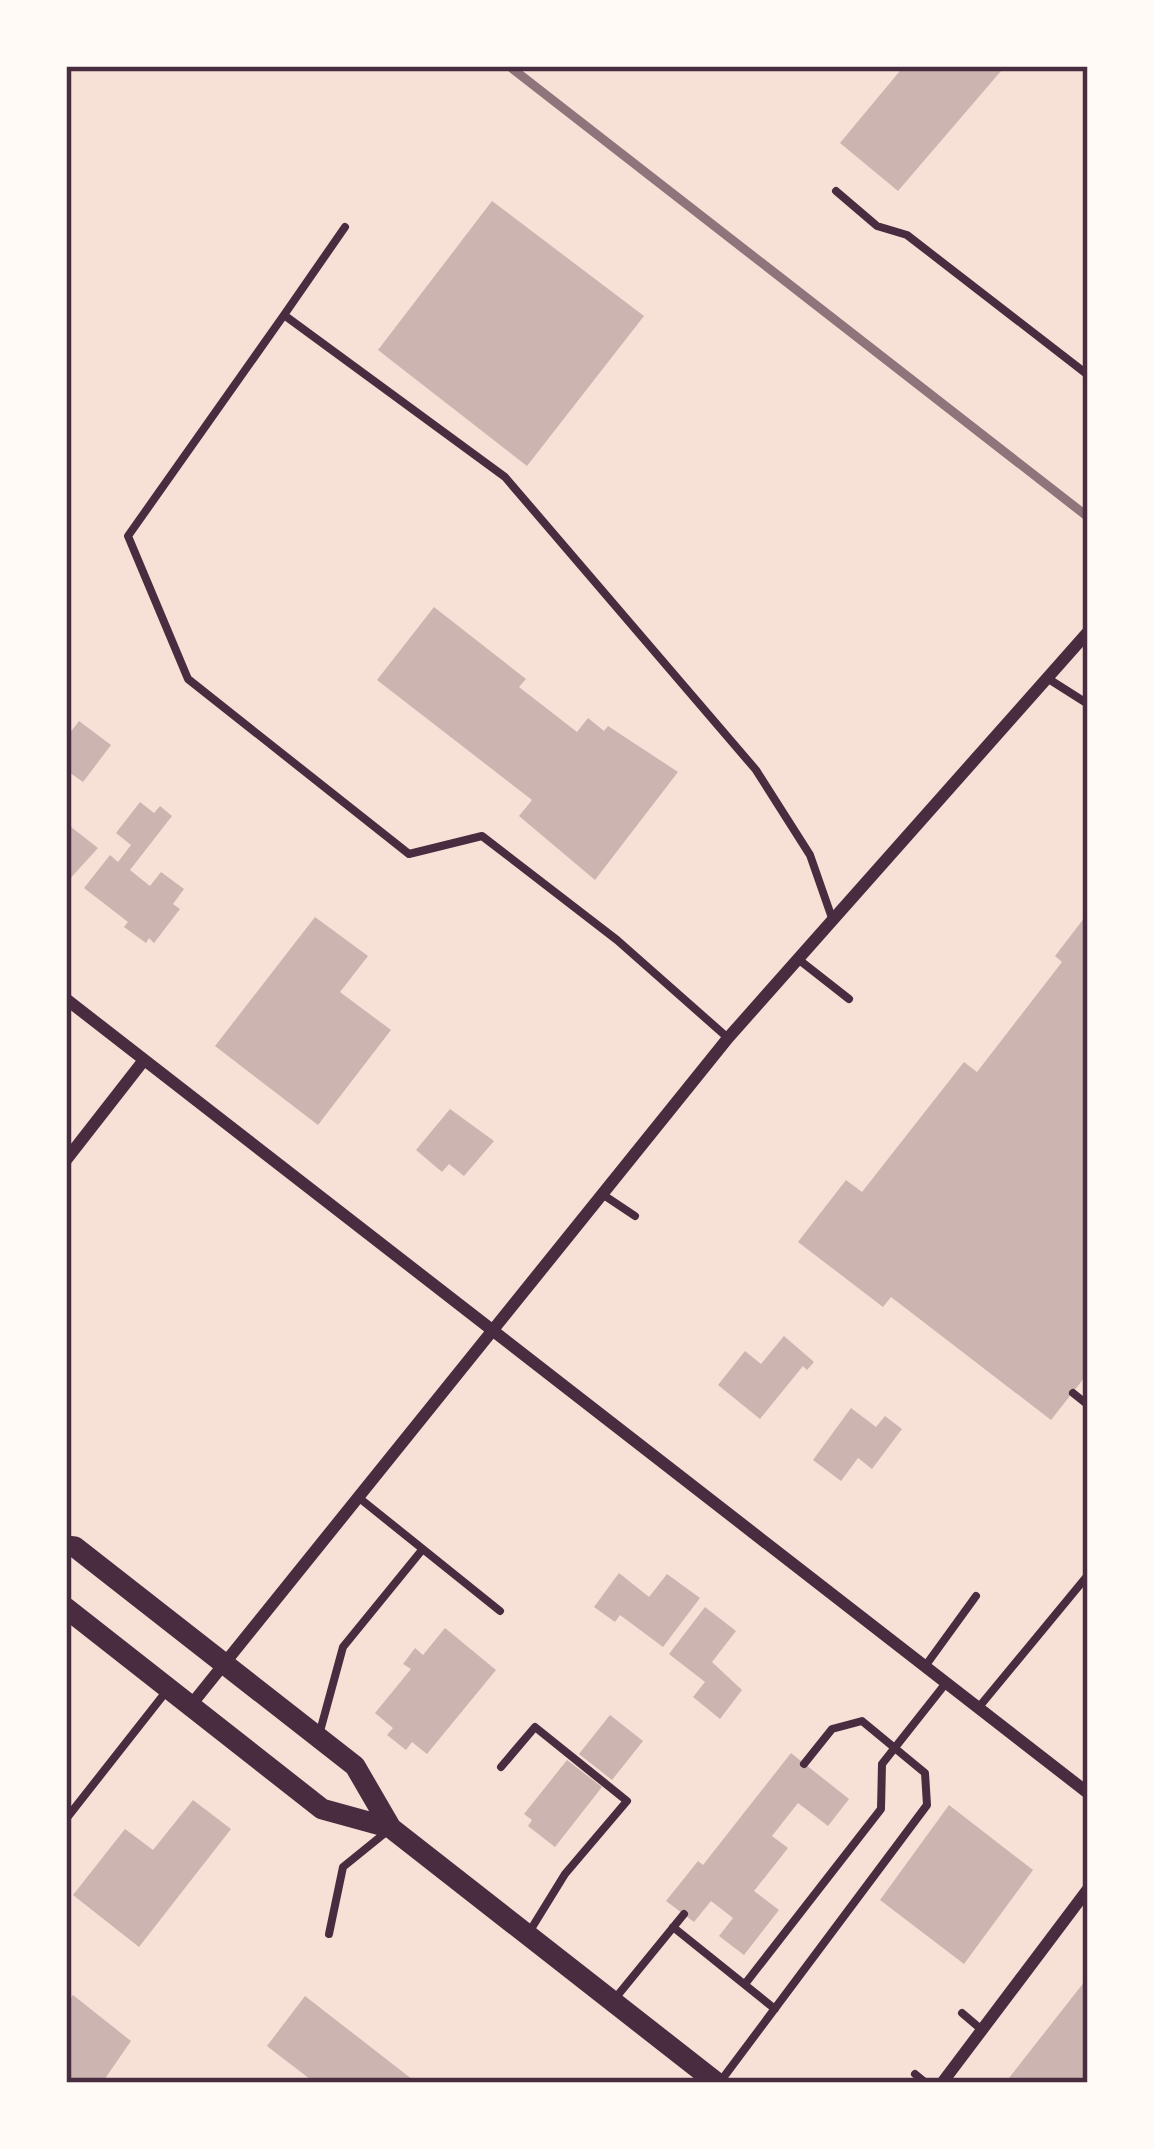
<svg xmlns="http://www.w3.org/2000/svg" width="1154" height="2149" viewBox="0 0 1154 2149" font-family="'Sofia Sans Condensed',sans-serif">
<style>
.building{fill:#ccb4b1}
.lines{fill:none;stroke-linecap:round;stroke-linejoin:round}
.service{stroke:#4a2c40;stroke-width:8}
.minor{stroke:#4a2c40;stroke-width:12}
.secondary{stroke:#4a2c40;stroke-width:21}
.rail{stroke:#8f747c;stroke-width:9}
.neatline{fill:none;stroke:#4a2c40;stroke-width:4.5}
</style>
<rect width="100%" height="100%" fill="#f7e1d7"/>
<path class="building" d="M904 66H995L1001 71 898 191 840 143Z
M492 201 644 316 527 466 378 350Z
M434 607 526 679 519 687 577 732 588 718 604 731 608 726 678 772 595 880 519 816 532 800 377 680Z
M79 721 111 745 83 782 66 770V738Z
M140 802 154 813 160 806 172 816 130 870 150 886 161 872 184 889 173 904 180 909 154 943 149 938 146 943 124 927 128 922 84 888 110 855 118 862 131 845 116 833Z
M66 823 98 848 66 883Z
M1088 913V1373L1051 1420 891 1297 883 1307 798 1242 846 1180 862 1192 964 1062 977 1072 1062 962 1055 956Z
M315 917 368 956 340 992 391 1030 318 1125 215 1046Z
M450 1109 494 1141 464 1176 449 1164 442 1172 416 1150Z
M784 1336 814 1362 807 1370 803 1366 760 1419 718 1385 745 1351 761 1364Z
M851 1408 876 1427 885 1416 902 1429 872 1469 858 1458 841 1481 813 1460Z
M619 1573 649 1597 667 1574 700 1598 663 1647 620 1615 615 1622 594 1607Z
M705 1607 736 1631 712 1662 742 1690 720 1719 693 1697 705 1682 669 1654Z
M445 1628 496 1670 427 1754 412 1742 406 1750 387 1735 393 1728 375 1713 411 1669 403 1664 415 1648 423 1655Z
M610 1715 643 1741 612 1780 579 1754Z
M791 1753 849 1799 828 1826 798 1803 772 1836 788 1848 754 1891 779 1910 744 1955 719 1936 733 1918 711 1901 694 1922 666 1901 698 1861 703 1865Z
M567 1760 602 1787 555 1847 528 1826 532 1820 524 1814Z
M193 1800 231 1829 139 1947 73 1895 125 1829 153 1850Z
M949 1805 1033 1870 964 1964 880 1900Z
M1085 1981 1088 2083H1005Z
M73 1995 131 2041 102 2083H66V2004Z
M305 1996 417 2083H315L267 2046Z"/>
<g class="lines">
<path class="service" d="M836 191 877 226 907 235 1088 375
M284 315 345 227
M1047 678 1088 704
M798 959 849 999
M728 1038 617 940 482 836 409 854 188 679 128 536 284 315 505 477 756 770 810 855 832 918
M602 1194 635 1216
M1073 1393 1088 1405
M358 1497 500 1611
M926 1665 976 1596
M979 1707 1088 1575
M319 1735 343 1647 422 1550
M501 1767 535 1727 627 1801 565 1874 528 1934
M66 1819 165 1693
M673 1927 775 2009
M329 1934 343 1867 385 1833
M745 1984 881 1809 882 1764 946 1683
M613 2001 684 1914
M962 2013 982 2030
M915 2074 926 2083
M720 2082 927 1805 925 1773 862 1721 832 1729 804 1764"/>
<path class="minor" d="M66 999 1088 1793
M66 1160 144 1060
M191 1705 728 1038 1088 632
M942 2083 1088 1889"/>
<path class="secondary" d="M66 1546 75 1547 355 1766 391 1828 717 2083
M66 1608 322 1809 391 1828"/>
<path class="rail" d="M509 66 1088 517"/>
</g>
<rect width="1154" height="2149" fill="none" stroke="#fffaf5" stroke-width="138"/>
<rect x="69" y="69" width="1016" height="2011" class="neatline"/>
</svg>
